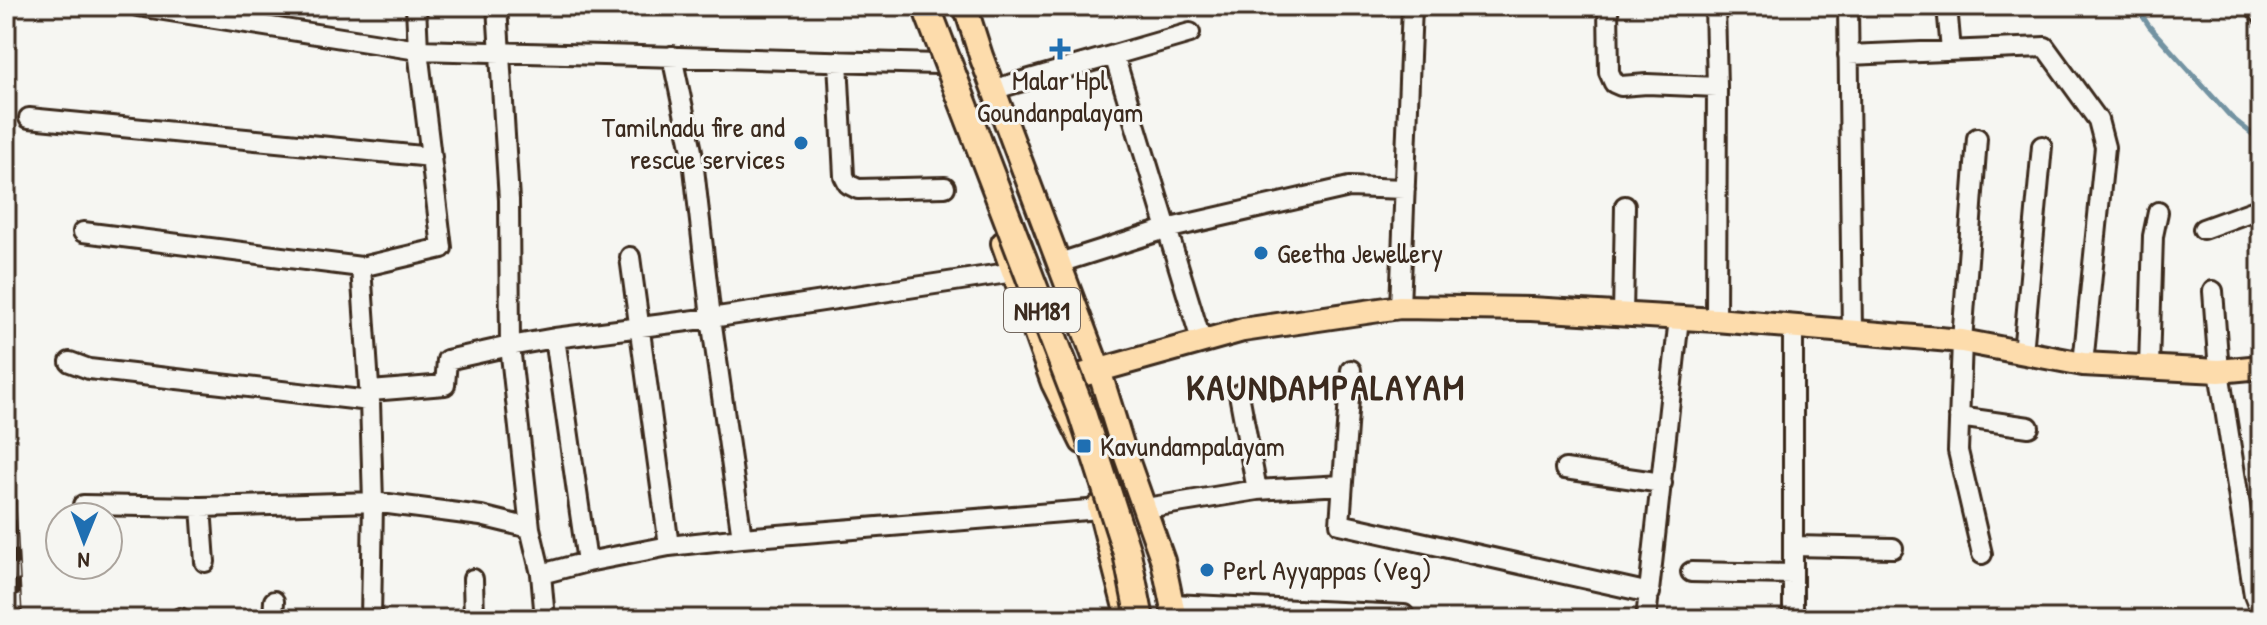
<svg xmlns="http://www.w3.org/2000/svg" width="2267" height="625" viewBox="0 0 2267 625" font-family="'Patrick Hand',sans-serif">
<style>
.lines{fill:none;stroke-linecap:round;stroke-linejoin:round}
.stream{stroke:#7393a2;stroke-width:5}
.minor-casing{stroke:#3b2a1e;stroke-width:24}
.major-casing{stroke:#3b2a1e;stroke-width:28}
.minor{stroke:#f6f6f2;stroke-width:18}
.major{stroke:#fddcac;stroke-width:22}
.rail-casing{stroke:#3b2a1e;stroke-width:8}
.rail{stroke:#f6f6f2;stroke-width:5;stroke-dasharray:15;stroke-linecap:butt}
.highway-bridge-casing{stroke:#3b2a1e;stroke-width:32;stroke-linecap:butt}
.highway-bridge{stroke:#fddcac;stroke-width:26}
.poi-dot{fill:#1f6fb2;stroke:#f6f6f2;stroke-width:3}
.labels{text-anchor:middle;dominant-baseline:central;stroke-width:6;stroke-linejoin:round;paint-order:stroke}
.shield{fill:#f6f6f2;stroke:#73675e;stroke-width:2}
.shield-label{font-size:26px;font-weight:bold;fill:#3b2a1e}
.poi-label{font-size:28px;fill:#3b2a1e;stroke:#f6f6f2;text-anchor:start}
.district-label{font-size:36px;font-weight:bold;letter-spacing:2px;fill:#3b2a1e;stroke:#f6f6f2}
</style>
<rect width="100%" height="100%" fill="#f6f6f2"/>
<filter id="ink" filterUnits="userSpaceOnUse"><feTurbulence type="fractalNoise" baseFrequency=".0125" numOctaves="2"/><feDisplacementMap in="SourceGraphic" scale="16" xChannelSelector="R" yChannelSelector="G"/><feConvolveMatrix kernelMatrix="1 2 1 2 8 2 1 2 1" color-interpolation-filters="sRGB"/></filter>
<g filter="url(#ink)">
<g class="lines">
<path class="stream" d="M2136 6 2149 26 2231 117 2261 141"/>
<defs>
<path id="minor" d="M138 6 418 50 442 248 361 267
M416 6 418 50 937 64
M1608 6 1609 72 1614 83 1621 86 1647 84 1717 87 1716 320
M1715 6 1717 87
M1848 6 1852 332
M1947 6 1951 51
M2254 6 2261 14
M1190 33 1114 55 1201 340
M1848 55 2045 47 2098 120 2105 147 2083 364
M672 56 692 151 711 318 742 538
M838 61 844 176 848 184 858 189 945 187
M995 89 1114 55
M29 118 432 157
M1977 138 1962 341 1958 451 1982 554
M2203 229 2261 208
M83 232 361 267 370 401
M630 257 669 546
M1059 263 1166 229 1349 187 1405 189
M2213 291 2219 371 2254 595 2261 613
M1400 307 1412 6
M1623 315 1625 206
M555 338 587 562
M2023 353 2042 146
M70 362 89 369 370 401 373 502 371 619
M2149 367 2153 236 2158 212
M1351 370 1340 524 1650 593
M371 391 445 385 447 360 510 346 509 200 497 6
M1239 394 1257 490
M1959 417 2029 427
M1565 469 1662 483
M83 505 201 507
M1146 508 1257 490 1342 485
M1793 546 1893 548
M205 562 201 507 373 502 481 516 530 528
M1691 572 1793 574
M541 574 587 562 669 546 742 538 1100 509
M473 579 474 619
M1173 604 1404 615
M180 618V619
M273 619 274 601
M545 619 541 574 530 528 510 346 555 338 711 318 1014 272
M1646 619 1679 318
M1793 619V327"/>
<path id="major" d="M965 6 981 56 1099 370 1124 451 1163 561 1175 619
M1003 243 1053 383 1082 442
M1053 383 1243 330 1400 307 1531 309 1716 320 1962 341 2083 364 2219 371 2261 367
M1099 506 1124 604"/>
</defs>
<use href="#minor" class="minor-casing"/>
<use href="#major" class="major-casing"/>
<use href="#minor" class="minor"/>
<use href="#major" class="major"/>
<defs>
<path id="rail" d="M6 385 19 619"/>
</defs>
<use href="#rail" class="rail-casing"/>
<use href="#rail" class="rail"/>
<defs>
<path id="highway-bridge" d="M926 6 1082 413 1127 553 1140 619"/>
</defs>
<use href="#highway-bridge" class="highway-bridge-casing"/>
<use href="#highway-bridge" class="highway-bridge"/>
</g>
</g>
<g class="poi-dot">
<path d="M1056 37h8v8h8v8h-8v8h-8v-8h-8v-8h8z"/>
<circle cx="801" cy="143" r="8"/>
<circle cx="1261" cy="253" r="8"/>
<rect x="1076" y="438" width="16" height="16" rx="4"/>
<circle cx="1207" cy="570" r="8"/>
</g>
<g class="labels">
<rect class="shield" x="1004" y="288" width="76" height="44" rx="6"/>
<g class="shield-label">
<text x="1042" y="310">NH181</text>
</g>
<g class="poi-label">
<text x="1060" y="80" text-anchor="middle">Malar Hpl<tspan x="1060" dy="32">Goundanpalayam</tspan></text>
<text x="785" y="127" text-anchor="end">Tamilnadu fire and<tspan x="785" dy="32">rescue services</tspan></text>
<text x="1277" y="253">Geetha Jewellery</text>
<text x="1100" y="446">Kavundampalayam</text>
<text x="1223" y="570">Perl Ayyappas (Veg)</text>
</g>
<g class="district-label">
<text x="1326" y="386">KAUNDAMPALAYAM</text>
</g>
</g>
<rect width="2267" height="625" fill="none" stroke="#f6f6f2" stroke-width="32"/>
<rect x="16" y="16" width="2235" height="593" fill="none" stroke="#3b2a1e" stroke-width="3" filter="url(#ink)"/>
<g transform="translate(84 541) rotate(181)"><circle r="38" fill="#f6f6f2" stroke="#aba49d" stroke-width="2"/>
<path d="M0-6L14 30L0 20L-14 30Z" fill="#1f6fb2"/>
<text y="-12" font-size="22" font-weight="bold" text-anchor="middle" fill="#3b2a1e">N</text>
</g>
</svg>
